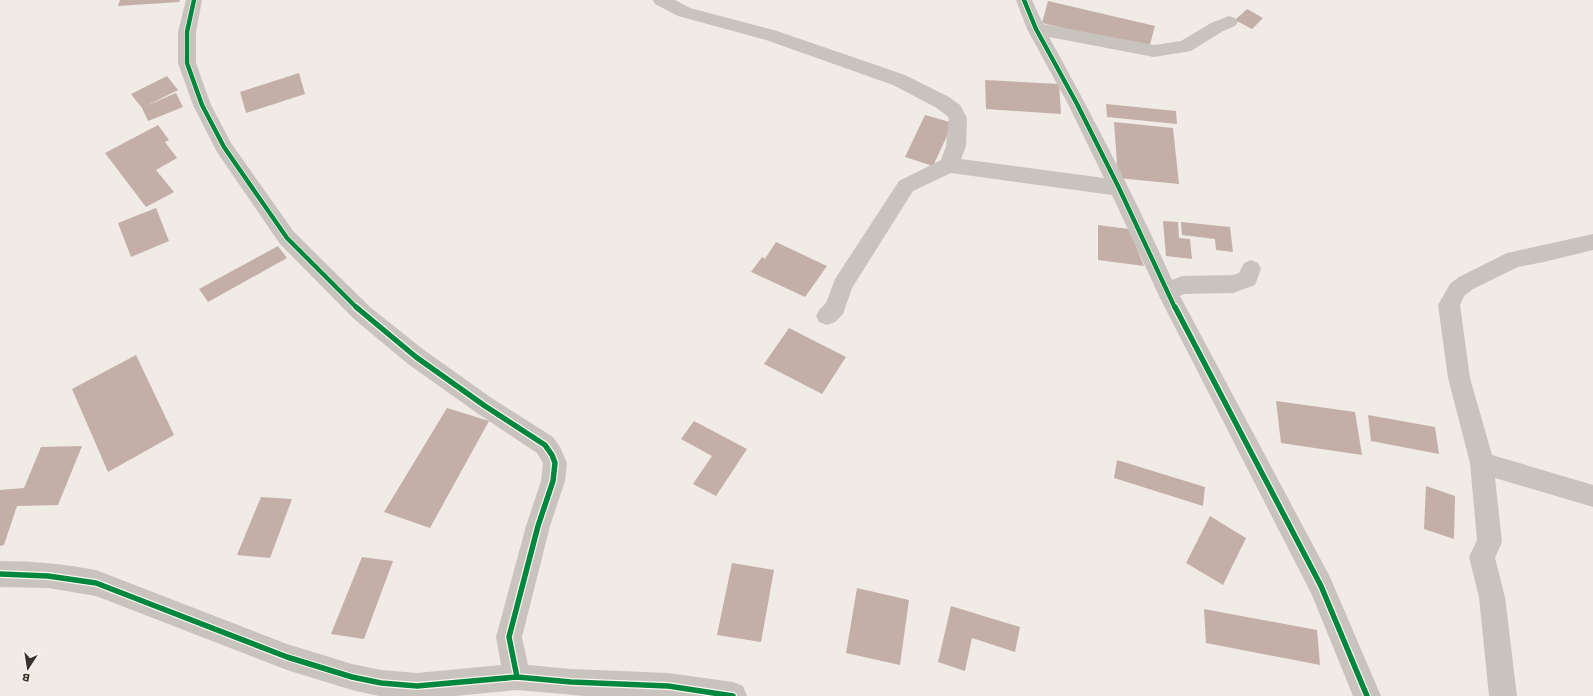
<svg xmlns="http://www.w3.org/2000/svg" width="1593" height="696" viewBox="0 0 1593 696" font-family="'Work Sans',sans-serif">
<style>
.building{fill:#c3afa7}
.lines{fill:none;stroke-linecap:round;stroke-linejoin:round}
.street{fill:#c9c3be;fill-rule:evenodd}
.cycleway-far1-casing{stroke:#fbf5ee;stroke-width:6}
.cycleway-casing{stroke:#fbf5ee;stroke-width:8}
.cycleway-far1{stroke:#00873e;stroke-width:4.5}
.cycleway{stroke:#00873e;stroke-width:5.5}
</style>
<rect width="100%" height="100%" fill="#f0ebe5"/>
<path class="building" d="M120 0H180L179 2 118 6Z
M1048 1 1155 26 1149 48 1042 23Z
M1247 9 1263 18 1252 29 1235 20Z
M299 73 305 94 246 113 240 92Z
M167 76 178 90 146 106 176 93 183 107 148 121 142 108 131 94Z
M985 80 1059 84 1061 114 986 109Z
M1106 104 1176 111 1177 124 1107 117Z
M925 115 953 123 933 166 905 157Z
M1114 122 1173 128 1179 184 1118 178Z
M158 125 169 140 165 142 177 158 156 170 174 192 146 207 105 153Z
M156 208 169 241 131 257 118 223Z
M1163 221 1178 222 1179 238 1190 239 1192 259 1166 256Z
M1181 222 1230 227 1233 252 1216 250 1215 239 1182 235Z
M1098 225 1129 229 1144 266 1098 260Z
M776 242 827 266 805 297 751 272 762 257 765 259Z
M278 246 287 258 208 302 199 289Z
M789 328 846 357 822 394 764 364Z
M136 355 174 435 108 472 72 389Z
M1276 401 1355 412 1362 455 1281 443Z
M447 408 489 421 430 528 384 512Z
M1368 415 1435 427 1439 454 1371 441Z
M694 421 747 449 716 496 693 484 712 456 681 439Z
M82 446 58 505 17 506 4 545 0 546V490L24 488 41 447Z
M1117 460 1205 487 1203 506 1114 478Z
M1426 486 1455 496 1454 539 1424 529Z
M261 497 292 499 270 558 237 555Z
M1210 516 1246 538 1223 585 1186 563Z
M362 557 393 561 364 639 331 634Z
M732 563 774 570 761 642 717 635Z
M857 588 909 600 900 665 846 653Z
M951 606 1020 627 1015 652 972 638 965 671 938 662Z
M1204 609 1317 630 1320 665 1206 643Z"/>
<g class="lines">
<path class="street" d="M186 0H202L196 32V63L211 105 231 143 294 232 370 307 424 350 493 399 553 437 560 447 567 463 565 481 550 526 522 637 528 665 571 669 668 673 733 682 743 686 747 696H585L517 690 455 696H379L352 690 287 670 96 596 48 588 0 587V561C33 561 64 564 96 570L287 644 352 664 381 670 417 673 501 665 496 637 526 526 541 481 543 463 537 453 477 413 408 364 354 319 280 244 217 152 193 105 178 63V32Z
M653 0H675L690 8 777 31 905 75 949 97 960 105 967 118 966 146 961 159 1104 178 1068 104 1027 29 1016 0H1032L1043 24 1154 45 1181 41 1211 23 1229 16 1235 18 1238 22 1235 26 1223 31 1191 51 1154 57 1049 37C1093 117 1135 197 1172 280L1182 276 1233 275 1239 273 1244 263 1251 260 1258 263 1261 269 1255 285 1233 293 1184 294 1180 296 1330 577 1381 696H1353L1312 595 1160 298 1112 195 951 173 913 191 852 288 843 314 835 322 827 325 819 322 816 316 819 310 826 303 835 279 899 181 941 160 946 146 949 118 946 115 935 107 893 85 766 40 678 16 655 4Z
M1593 234V250L1544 262 1518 267 1473 289 1464 296 1460 305 1470 378 1492 455 1593 485V507L1495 478 1502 542 1495 558 1505 597 1517 696H1489L1479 597 1469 557 1477 540 1470 463 1448 378 1438 305 1450 284 1459 277 1507 253Z"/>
<defs>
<path id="cycleway-far1" d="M194 0 187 32V63L202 105 224 147 287 238 357 308
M1024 0 1036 29 1077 104 1119 188 1175 308"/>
<path id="cycleway" d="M356 307 416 357 485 406 545 445 552 455 555 463 553 481 538 526 509 637 517 677
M1175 307 1321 586 1367 696
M0 574 48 576 96 583 287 657 352 677 381 683 417 686 517 677 571 682 668 686 733 696"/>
</defs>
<use href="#cycleway-far1" class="cycleway-far1-casing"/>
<use href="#cycleway" class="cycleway-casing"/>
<use href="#cycleway-far1" class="cycleway-far1"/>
<use href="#cycleway" class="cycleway"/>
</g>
<g transform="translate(28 668) rotate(192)" stroke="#fbf5ee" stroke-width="3" paint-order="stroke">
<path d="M0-3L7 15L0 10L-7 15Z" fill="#3b302b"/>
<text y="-6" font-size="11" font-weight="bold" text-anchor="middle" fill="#3b302b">B</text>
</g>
</svg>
